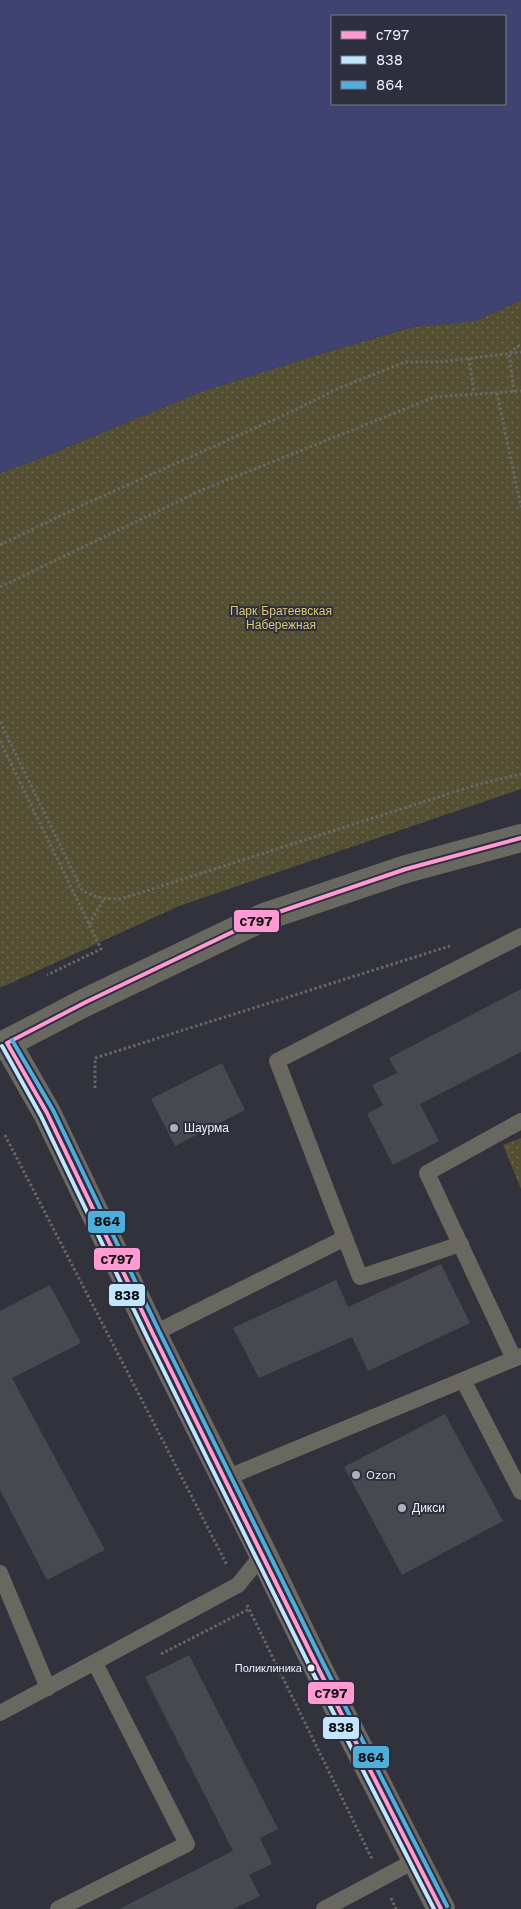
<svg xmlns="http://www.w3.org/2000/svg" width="521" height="1909" viewBox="0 0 521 1909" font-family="'Work Sans',sans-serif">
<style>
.park{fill:url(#park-dots)}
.water{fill:#404272;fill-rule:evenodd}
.building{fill:#484950}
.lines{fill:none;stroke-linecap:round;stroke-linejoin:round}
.path{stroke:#676766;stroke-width:3;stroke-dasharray:2.5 2.5;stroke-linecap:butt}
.lane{stroke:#686760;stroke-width:16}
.street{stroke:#686760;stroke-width:28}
.secondary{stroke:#6b6964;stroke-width:28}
.bus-1-casing{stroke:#2d2f3f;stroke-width:8}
.bus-2-casing{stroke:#2d2f3f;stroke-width:8}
.bus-3-casing{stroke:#2d2f3f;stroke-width:8}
.bus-1{stroke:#ff9ad2;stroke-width:4}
.bus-2{stroke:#c2e6ff;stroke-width:4}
.bus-3{stroke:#50aedc;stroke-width:4}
.poi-dot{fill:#adafb9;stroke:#2d2f3f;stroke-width:2}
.bus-dot{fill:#f0f2fd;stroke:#2d2f3f;stroke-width:2}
.labels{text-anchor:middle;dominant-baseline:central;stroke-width:4;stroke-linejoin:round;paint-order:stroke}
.bus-label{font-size:11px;fill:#f0f2fd;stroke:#2d2f3f;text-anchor:end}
.park-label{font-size:12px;fill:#ddc86c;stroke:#2d2f3f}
.poi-label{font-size:12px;fill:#f0f2fd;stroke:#2d2f3f;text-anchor:start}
.line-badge{stroke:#2d2f3f;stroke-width:2}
.pale-badge-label{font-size:14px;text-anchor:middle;font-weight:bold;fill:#111}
</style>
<defs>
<pattern id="park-dots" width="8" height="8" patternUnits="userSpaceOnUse" patternTransform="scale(1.25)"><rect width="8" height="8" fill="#544f32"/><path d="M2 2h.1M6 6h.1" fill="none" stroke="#6d6951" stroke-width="1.8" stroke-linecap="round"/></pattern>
</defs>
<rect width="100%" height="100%" fill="#31323b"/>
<path class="park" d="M521 300V789L179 906 0 988V473L36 460 200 392 313 356 412 327 475 321Z
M521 1138V1189L503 1145Z"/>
<path class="water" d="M0 0H521V300L475 321 411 327 313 356 200 392 36 460 0 473ZM332 16H505V104H332Z"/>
<path class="building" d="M521 989V1052L420 1104 439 1141 393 1165 367 1114 383 1105 372 1085 397 1073 389 1058Z
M222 1063 245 1110 175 1146 151 1099Z
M441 1264 470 1323 368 1371 352 1337 259 1378 233 1328 336 1280 348 1307Z
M50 1285 81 1343 12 1378 105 1550 47 1580 0 1490V1311Z
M445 1414 503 1521 402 1575 344 1467Z
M189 1655 278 1829 260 1838 272 1864 249 1875 260 1896 233 1909H119L233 1851 145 1677Z"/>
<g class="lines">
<path class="path" d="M469 358 474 393
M514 392 509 353 521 344
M497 393 521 507
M0 545 85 504 293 411 337 389 405 362H440L521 352
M0 587 202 490 435 397 521 391
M0 722 82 890C95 898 106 899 121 899L476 785 521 774
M0 741 101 949 47 975
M89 924 104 899
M95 1088V1058L450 946
M5 1135 227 1565
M247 1605 372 1859
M161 1654 249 1609
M391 1898 396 1909"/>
<path class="lane" d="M461 1244 360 1277 277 1061 521 936
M153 1334 345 1238
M514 1359 427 1173 521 1121
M463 1380 521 1492
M226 1478 521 1356
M0 1573 48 1688
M0 1713 238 1585 263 1554
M58 1909 187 1844 95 1663
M324 1909 416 1860"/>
<path class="street" d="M7 1043 86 1002 264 917 406 869 521 838"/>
<path class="secondary" d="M0 1046 7 1043 47 1113 153 1334 263 1554 318 1668 441 1909"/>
<defs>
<path id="bus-1" d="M7 1043 47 1113 153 1334 318 1668 441 1909
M7 1043 86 1002 264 917 406 869 521 838"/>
<path id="bus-2" d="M2 1046 41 1116 147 1337 312 1671 434 1909"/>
<path id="bus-3" d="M12 1040 53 1110 159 1331 324 1665 447 1906"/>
</defs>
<use href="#bus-1" class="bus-1-casing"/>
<use href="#bus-2" class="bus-2-casing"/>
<use href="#bus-3" class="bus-3-casing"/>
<use href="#bus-1" class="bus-1"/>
<use href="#bus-2" class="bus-2"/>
<use href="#bus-3" class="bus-3"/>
</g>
<g class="poi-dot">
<circle cx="174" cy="1128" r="5"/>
<circle cx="356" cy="1475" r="5"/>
<circle cx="402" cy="1508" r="5"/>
</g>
<circle class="bus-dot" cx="311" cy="1668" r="4.5"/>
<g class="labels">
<g class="bus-label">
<text x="302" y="1668">Поликлиника</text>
</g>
<g class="park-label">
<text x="281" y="611">Парк Братеевская<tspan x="281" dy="14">Набережная</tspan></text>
</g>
<g class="poi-label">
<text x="184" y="1128">Шаурма</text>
<text x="366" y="1475">Ozon</text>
<text x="412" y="1508">Дикси</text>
</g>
</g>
<g class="line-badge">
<rect x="233" y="909" width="47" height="24" rx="5" fill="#ff9ad2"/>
<rect x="87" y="1210" width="39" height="24" rx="5" fill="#50aedc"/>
<rect x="93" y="1247" width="48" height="24" rx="5" fill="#ff9ad2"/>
<rect x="108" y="1283" width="38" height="24" rx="5" fill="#c2e6ff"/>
<rect x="307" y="1681" width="48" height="24" rx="5" fill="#ff9ad2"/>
<rect x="322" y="1716" width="38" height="24" rx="5" fill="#c2e6ff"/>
<rect x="352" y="1745" width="38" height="24" rx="5" fill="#50aedc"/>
</g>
<g class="pale-badge-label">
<text x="256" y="926">с797</text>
<text x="107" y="1226">864</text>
<text x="117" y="1264">с797</text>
<text x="127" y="1300">838</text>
<text x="331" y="1698">с797</text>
<text x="341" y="1732">838</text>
<text x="371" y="1762">864</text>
</g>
<rect x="331" y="15" width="175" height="90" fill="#2d2f3f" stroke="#7b7d8b"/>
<rect x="341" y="31" width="25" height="8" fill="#ff9ad2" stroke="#7b7d8b"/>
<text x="376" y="40" font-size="15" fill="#f0f2fd">с797</text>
<rect x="341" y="56" width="25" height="8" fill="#c2e6ff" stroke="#7b7d8b"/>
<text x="376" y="65" font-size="15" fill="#f0f2fd">838</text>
<rect x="341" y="81" width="25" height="8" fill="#50aedc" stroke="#7b7d8b"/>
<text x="376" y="90" font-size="15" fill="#f0f2fd">864</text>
</svg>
